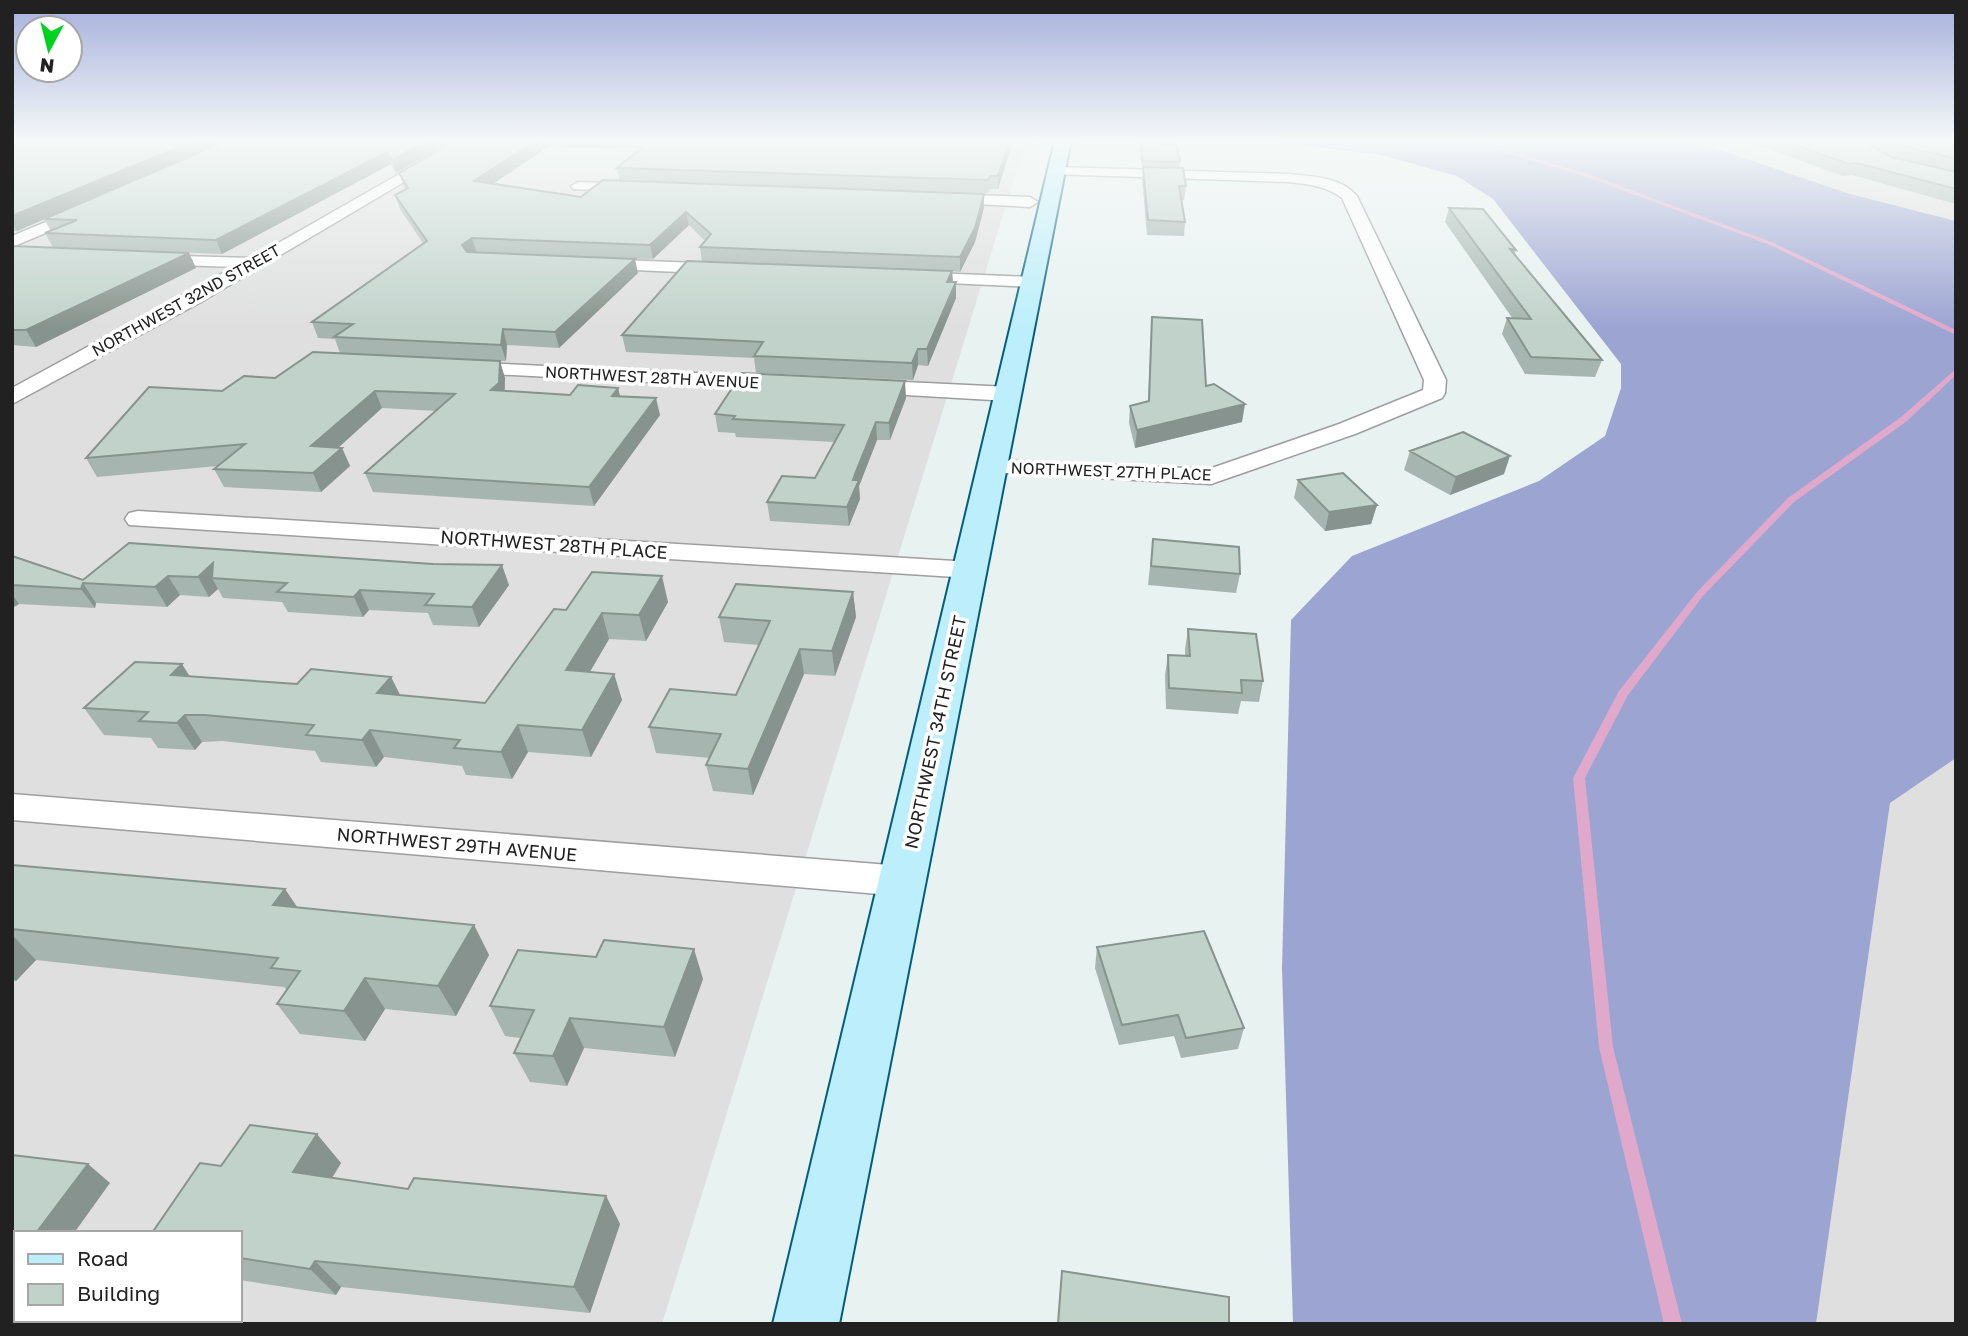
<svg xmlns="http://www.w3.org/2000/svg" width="1968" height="1336" viewBox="0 0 1968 1336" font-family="'Golos Text',sans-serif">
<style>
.residential{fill:#dedfde;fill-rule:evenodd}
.forest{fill:#9ca4d2}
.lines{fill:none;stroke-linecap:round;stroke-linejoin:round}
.stream{fill:#e0a8cb;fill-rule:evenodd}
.minor-casing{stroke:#9e9e9e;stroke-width:3}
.secondary-casing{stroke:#025e7e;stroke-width:4}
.minor{fill:#fff;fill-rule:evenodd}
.secondary{fill:#bceffb;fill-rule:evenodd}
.wall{fill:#a6b5af;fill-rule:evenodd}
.shaded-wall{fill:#87938e}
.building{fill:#c1d2cb;stroke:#87938e;stroke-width:2}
.labels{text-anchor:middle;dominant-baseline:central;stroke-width:7;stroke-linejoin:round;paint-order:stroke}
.far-street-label{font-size:16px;fill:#212121;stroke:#fff}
.street-label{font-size:18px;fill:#212121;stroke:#fff}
</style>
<rect width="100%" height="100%" fill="#e8f2f0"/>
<path class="residential" d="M12 140H1026L662 1324H12ZM16 1233H240V1320H16Z
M1671 140H1956V221L1850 194 1723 151Z
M1956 758V1324H1816L1890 803Z"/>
<path class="forest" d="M1162 140H1671L1723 151 1850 194 1956 221V758L1890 803 1816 1324H1293L1282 968 1291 620 1352 556 1539 481 1605 436 1621 388V364L1493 199 1457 176 1381 155 1285 143Z"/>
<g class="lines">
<path class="stream" d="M1462 140H1470L1585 173 1774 243 1956 330V335L1770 245 1581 175Z
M1956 369V375L1907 421 1794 502 1703 596 1628 695 1585 778 1613 1047 1682 1324H1664L1599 1047 1573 778 1619 691 1697 592 1788 498 1901 417Z"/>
<defs>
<path id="minor" d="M459 140H475L201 302 12 404V388L234 267 150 264 144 263 141 259 144 255 252 258Z
M1040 140H1068L1069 141C1062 147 1046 146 1040 140Z
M1056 167 1288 174C1311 176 1341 177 1357 196L1446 380 1445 393 1442 398 1355 434 1211 484 985 472 982 467 985 462 994 460 1209 469 1339 424 1423 390 1424 380 1342 198C1327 186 1307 184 1288 182L1051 174V168Z
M578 182 636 184 643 188 636 192 573 189 571 186Z
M943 194 1030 197 1038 202 1030 207 938 202 935 199 938 196Z
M87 205 93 207 95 210 93 213 12 247V236Z
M594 259 725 264 734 269 725 274 588 268 585 264Z
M909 272 1032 277 1041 282 1032 287 903 281 900 277 903 273Z
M461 362 780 377 788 378 791 383 788 388 780 389 454 372 450 368 454 364Z
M863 380 1009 387 1017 389 1020 394 1017 399 1009 401 855 392 852 387 855 382Z
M138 511 971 562 981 564 985 570 981 576 971 578 129 525 125 519 129 513Z
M12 794 902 866 916 870 921 881 916 892 902 896 12 820Z"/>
<path id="secondary" d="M1055 140H1071L839 1324H773Z"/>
</defs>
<use href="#minor" class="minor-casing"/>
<use href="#secondary" class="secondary-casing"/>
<use href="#minor" class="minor"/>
<use href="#secondary" class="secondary"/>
</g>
<path class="wall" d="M27 140H453L396 173 391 164 222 254 53 247 45 233 51 231 44 219 17 231H12V146Z
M456 140H1013L998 189H990L988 193 664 182 984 208 975 242 960 272 952 271 953 282H956V298L928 366 918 365 913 380 756 373 754 358 626 352 622 335 702 261 700 247 705 241 689 225 653 259 609 258 638 273 559 348 507 345 506 361 483 360 505 378V391L570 395 618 388 620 396 660 415 594 506 373 492 365 473 437 411 382 408 338 448H342L350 466 321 492 224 487 214 469 218 466 97 477 86 458 222 391 275 378 340 353 335 339 318 338 312 322 423 243 400 209 395 195 405 189 399 173ZM548 147 640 149 617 168 620 181 581 197 493 184Z
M1752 140H1861L1892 157 1898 158 1862 140H1956V204L1852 175 1843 176 1752 143Z
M1141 144 1180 162 1179 168 1186 186 1184 200H1182L1185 222 1184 236 1147 235 1142 180 1143 167H1142Z
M1449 208 1516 250 1515 254 1602 360 1595 377 1525 374 1502 334 1507 318 1513 319 1445 222Z
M12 246 196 268 36 347 12 345Z
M1152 317 1206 386 1242 422 1135 448 1129 423 1130 406 1148 401Z
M906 398 890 440H877L859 486 860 499 849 526 770 521 767 502 815 478 835 442 736 437 735 433 718 432 715 414Z
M1410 451 1504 474 1450 495 1404 470Z
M1298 480 1377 505 1371 524 1325 531 1294 498Z
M1153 539 1240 574 1236 593 1148 585Z
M12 556 83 580 433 564 509 585 479 627 433 625 428 613 369 610 363 617 288 612 282 602 223 598 218 589 209 597 180 595 167 607 96 603 95 608 19 604 12 608Z
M853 592 856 617 835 676 804 674 753 795 713 791 706 765 710 758 656 753 649 727 736 695 759 645 724 642 719 617Z
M668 602 646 641 609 639 590 672 614 674 622 700 591 757 528 752 512 779 466 775 462 766 384 757 376 767 321 762 315 751 222 741 202 742 195 750 158 748 151 738 104 735 84 708 190 677 297 684 391 677 400 695 485 703 566 610Z
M1188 629 1263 681 1259 702 1241 701 1238 714 1166 709 1165 675 1168 655 1185 656V649Z
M12 865 297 907 474 925 489 955 456 1016 385 1009 365 1041 300 1034 277 1004 287 990 284 987 36 960 16 981H12Z
M1097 947 1244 1028 1238 1049 1181 1058 1174 1036 1119 1045 1095 968Z
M703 979 675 1057 584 1048 567 1086 530 1082 514 1053 521 1038 505 1036 490 1006Z
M12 1155 110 1183 16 1233V1267L12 1266Z
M341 1163 332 1178 408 1189 606 1196 620 1224 590 1313 341 1287 336 1295 240 1280V1233L221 1166Z"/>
<path class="shaded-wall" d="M196 140H230L17 231 12 223V216Z
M428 140H453L396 173 392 160Z
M537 140H547L548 147 478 194 474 181Z
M1010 140H1013L998 189V176Z
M387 152 391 164 222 254 216 240Z
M984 194V208L975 242 960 272V257Z
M686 212 689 225 653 259 650 245Z
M472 238 477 253 466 259 462 245Z
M189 253 196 268 36 347 26 330Z
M635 259 638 273 559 348 555 332Z
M952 271 953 286 947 282Z
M956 282V298L928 366 927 349Z
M503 329 507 345 506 361 501 345Z
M918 349V365L913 380 912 363Z
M500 361 505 378 504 400 491 390Z
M905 381 906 398 890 440 889 423Z
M618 388 622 405 612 396Z
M375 391 382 408 319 465 311 446Z
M656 398 660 415 594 506 589 487Z
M1245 404 1242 422 1135 448 1137 430Z
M876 422 877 440 859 486 860 499 849 526 847 507 853 480Z
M342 448 350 466 321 492 313 473Z
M1510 456 1504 474 1450 495 1456 477Z
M1377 505 1371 524 1325 531 1329 512Z
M213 563 212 578 218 589 209 597 198 577Z
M502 565 509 585 479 627 472 607Z
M168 576 180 595 167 607 155 587Z
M662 576 668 602 646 641 639 615Z
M83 583 96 603 95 608 81 589Z
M360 590 369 610 363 617 354 597Z
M853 592 856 617 835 676 832 651Z
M12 594 19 604 12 608Z
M602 613 609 639 575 697 566 670Z
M800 649 804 674 753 795 748 769Z
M182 664 199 691 171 675Z
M614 674 622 700 591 757 582 730Z
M391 677 404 703 377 693Z
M185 715 202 742 195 750 177 723Z
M518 725 528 752 512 779 501 752Z
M370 730 384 757 376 767 362 740Z
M285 889 306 920 273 905Z
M474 925 489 955 456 1016 438 986Z
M12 935 36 960 16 981 12 977Z
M694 949 703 979 675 1057 664 1027Z
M365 978 385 1009 365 1041 344 1011Z
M570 1018 584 1048 567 1086 553 1056Z
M317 1134 341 1163 318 1201 293 1172Z
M88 1164 110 1183 74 1233H36Z
M606 1196 620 1224 590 1313 574 1287Z
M315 1261 341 1287 336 1295 310 1269Z"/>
<path class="building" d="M27 140H196L12 216V146Z
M228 140H428L392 160 387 152 216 240 45 233 77 220 44 219Z
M456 140H537L474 181 581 197 603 180 984 194 975 228 960 257 700 247 711 234 686 212 650 245 472 238 462 245 467 252 635 259 555 332 503 329 501 345 334 337 353 324 312 322 427 241 395 195 408 188 399 173Z
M651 140H1010L998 176H990L988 180 617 168Z
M1781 140H1861L1892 157 1956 172V189L1857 163 1849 164Z
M1892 140H1956V159L1904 146Z
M1141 144 1177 145 1180 162 1142 161Z
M1143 167 1183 168 1186 186H1179L1185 222 1148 220Z
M1449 208 1483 209 1516 250 1510 249 1602 360 1531 357 1507 318 1531 319Z
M12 246 189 253 26 330H12Z
M687 261 952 271 947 282H956L927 349H918L912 363 754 356 763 342 622 335Z
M1152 317 1202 320 1206 386 1214 384 1245 404 1137 430 1130 406 1149 401Z
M313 352 500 361 499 383 491 390 570 395 578 385 618 388 612 396 656 398 589 487 365 473 455 394 375 391 311 446 342 448 313 473 214 469 245 444 86 458 149 387 222 391 244 376 275 378Z
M742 373 905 381 889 423 876 422 855 474 853 480H859L847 507 767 502 782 476 815 478 844 425 733 419 735 416 715 414Z
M1463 432 1510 456 1456 477 1410 451Z
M1343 473 1377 505 1329 512 1298 480Z
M1153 539 1239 547 1240 574 1151 566Z
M129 543 433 564 502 565 472 607 425 605 434 594 360 590 354 597 277 592 287 583 212 578 213 563 198 577 168 576 155 587 83 583 81 589 12 585V556L83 580Z
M592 572 662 576 639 615 602 613 566 670 614 674 582 730 518 725 501 752 454 748 460 740 370 730 362 740 306 735 314 725 205 715H185L177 723 139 721 148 712 84 708 135 662 182 664 171 675 297 684 311 669 391 677 377 693 485 703 554 609 566 610Z
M736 584 853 592 832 651 800 649 748 769 706 765 721 734 649 727 670 689 736 695 770 621 719 617Z
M1188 629 1256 634 1263 681 1241 680 1242 693 1169 688 1168 655 1190 656Z
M12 865 285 889 273 905 474 925 438 986 365 978 344 1011 277 1004 300 971 271 968 278 958 12 929Z
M1204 931 1244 1028 1186 1038 1178 1015 1122 1025 1097 947Z
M604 940 694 949 664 1027 570 1018 553 1056 514 1053 534 1010 490 1006 518 950 596 957Z
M250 1125 317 1134 293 1172 408 1189 414 1178 606 1196 574 1287 315 1261 310 1269 240 1258V1233H152L200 1163 221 1166Z
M12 1155 88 1164 36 1233H16V1252L12 1251Z
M1062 1271 1229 1297V1324H1058Z"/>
<linearGradient id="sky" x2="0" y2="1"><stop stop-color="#a5afdc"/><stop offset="0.43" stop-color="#f5f9f8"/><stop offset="1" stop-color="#f5f9f8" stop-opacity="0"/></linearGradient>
<rect width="1968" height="327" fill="url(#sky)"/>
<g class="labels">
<g class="far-street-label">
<text transform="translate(186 300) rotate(-29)">NORTHWEST 32ND STREET</text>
<text transform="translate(652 377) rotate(3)">NORTHWEST 28TH AVENUE</text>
<text transform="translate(1111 471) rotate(2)">NORTHWEST 27TH PLACE</text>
</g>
<g class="street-label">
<text transform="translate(554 544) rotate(4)">NORTHWEST 28TH PLACE</text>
<text transform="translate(935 732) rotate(-78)">NORTHWEST 34TH STREET</text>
<text transform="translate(457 844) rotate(5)">NORTHWEST 29TH AVENUE</text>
</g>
</g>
<rect width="1968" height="1336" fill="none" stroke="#212121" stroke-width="28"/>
<rect x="14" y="1231" width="228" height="91" fill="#ffffff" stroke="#a6a6a6" stroke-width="2"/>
<rect x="28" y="1254" width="35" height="10" fill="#bceffb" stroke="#a6a6a6" stroke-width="2"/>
<text x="77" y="1266" font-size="21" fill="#212121">Road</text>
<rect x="28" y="1284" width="35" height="21" fill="#c1d2cb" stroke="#a6a6a6" stroke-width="2"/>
<text x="77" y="1301" font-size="21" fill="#212121">Building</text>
<g transform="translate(49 49) rotate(187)"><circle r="33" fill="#ffffff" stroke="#a6a6a6" stroke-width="2"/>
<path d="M0-5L12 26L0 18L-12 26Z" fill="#00d31f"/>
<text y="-10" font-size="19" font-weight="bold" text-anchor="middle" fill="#212121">N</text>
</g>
</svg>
